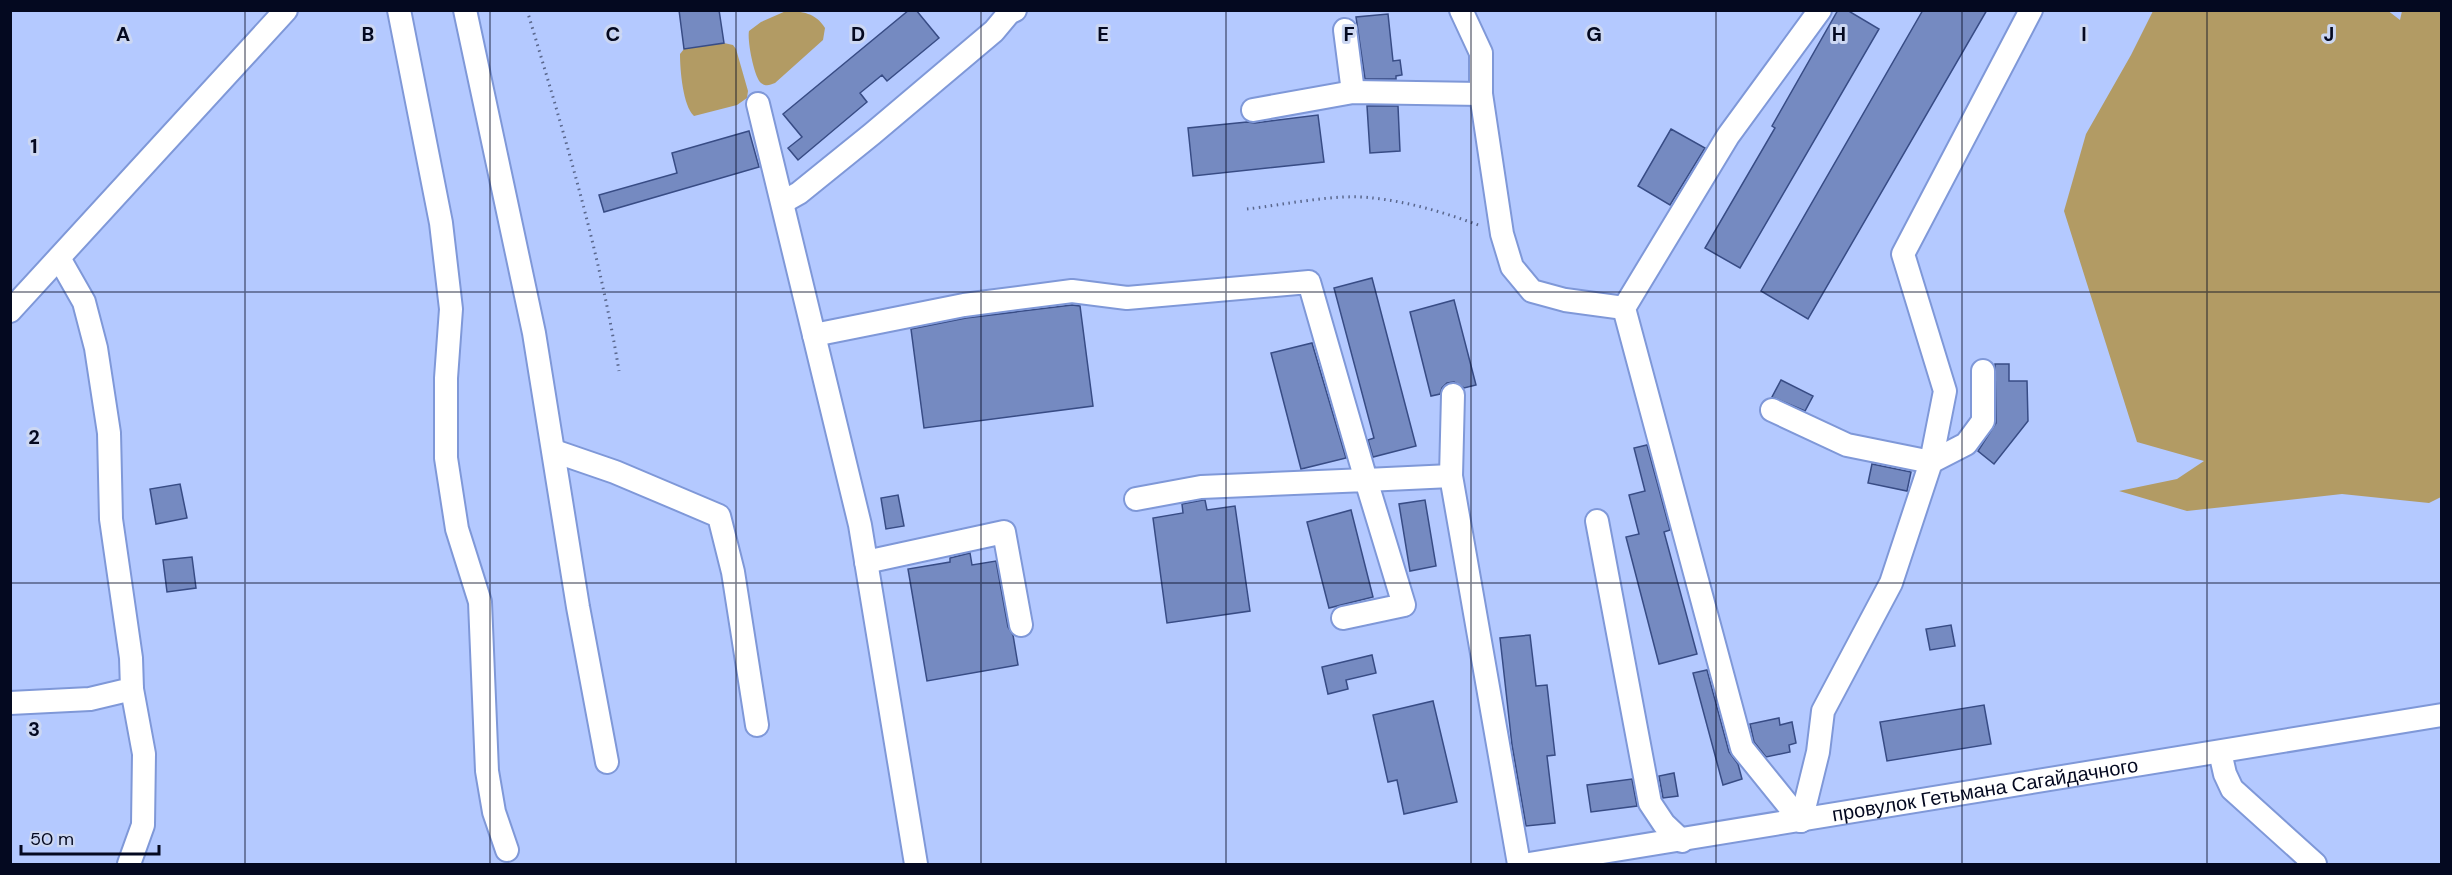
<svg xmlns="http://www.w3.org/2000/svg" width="2452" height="875" viewBox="0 0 2452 875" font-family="'DM Sans',sans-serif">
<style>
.green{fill:#b29b64}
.building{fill:#758ac1;stroke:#384c85;stroke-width:1.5}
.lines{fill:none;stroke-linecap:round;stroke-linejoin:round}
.minor-casing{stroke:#7f98d8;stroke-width:26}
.path{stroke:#5a678d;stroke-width:3;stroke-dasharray:1.5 4.5;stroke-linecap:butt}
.minor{stroke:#fff;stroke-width:22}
.grid{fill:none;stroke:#040920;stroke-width:1.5;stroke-opacity:0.55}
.labels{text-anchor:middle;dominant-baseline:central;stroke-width:6;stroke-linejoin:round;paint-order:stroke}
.street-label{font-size:20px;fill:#040920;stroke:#ccd7f2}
.grid-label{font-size:20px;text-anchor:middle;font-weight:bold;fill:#040920;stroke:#ccd7f2;stroke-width:6;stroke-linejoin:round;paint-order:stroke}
</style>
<rect width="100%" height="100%" fill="#b4c9ff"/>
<path class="green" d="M2387 10 2400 20 2402 11H2441V497L2429 503 2342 494 2187 511 2119 491 2177 479 2204 461 2137 442 2064 211 2086 134 2131 55 2153 11Z
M786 11C802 11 816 13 825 28L823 40 775 83C770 85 766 87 761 83 754 77 747 40 749 31L761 22Z
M724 43 733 45 736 49 748 91 747 98 737 105 694 116C683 106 680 70 680 54L684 49Z"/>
<path class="building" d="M679 10H719L724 43 684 49Z
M909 10H916L939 38 887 81 882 75 860 93 867 102 798 160 788 148 802 137 783 114Z
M1838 10H1847L1879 29 1740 268 1705 248 1775 128 1772 126Z
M1923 10H1987L1808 319 1761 291Z
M1388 14 1393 61 1400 60 1402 75 1396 76V79H1365L1356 17Z
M1367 106H1398L1400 151 1370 153Z
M1318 115 1324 162 1193 176 1188 128 1247 122 1255 123Z
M1671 129 1705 148 1670 205 1638 186Z
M749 131 759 167 604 212 599 195 677 173 672 153Z
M1372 278 1416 446 1373 457 1368 440 1374 438 1334 288Z
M1454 300 1476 385 1464 388 1454 382 1447 383 1442 388 1440 394 1431 396 1410 312Z
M1072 305 1080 306 1093 406 924 428 911 329 966 318Z
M1312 343 1346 458 1301 469 1271 353Z
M1995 364H2009V381H2027L2028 421 1994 464 1978 451 1996 423Z
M1781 380 1813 396 1805 411 1772 397Z
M1647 445 1670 530 1664 532 1697 654 1659 664 1626 537 1639 534 1629 495 1645 491 1634 448Z
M1872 464 1911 472 1907 491 1868 483Z
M180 484 187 518 156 524 150 489Z
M898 495 904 526 886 529 881 498Z
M1203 500H1205L1207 510 1235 506 1250 611 1167 623 1153 518 1183 513 1182 504Z
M1425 500 1436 566 1410 571 1399 504Z
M1351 510 1373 597 1329 608 1307 522Z
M970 553 972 565 996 561 1008 627 1013 635 1018 665 927 681 908 569 950 562V558Z
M192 557 196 588 167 592 163 560Z
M1951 625 1955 646 1930 650 1926 629Z
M1530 635 1536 686 1547 685 1555 755 1547 756 1555 823 1526 826 1512 745 1500 638Z
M1372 655 1376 673 1346 680 1348 689 1328 694 1322 667Z
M1707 670 1729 752 1738 764 1742 779 1723 785 1693 673Z
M1433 701 1457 802 1404 814 1397 780 1388 782 1373 715Z
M1984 705 1991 744 1887 761 1880 722Z
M1779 718 1780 725 1792 722 1796 743 1789 745 1790 752 1766 757 1754 742 1750 724Z
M1674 773 1678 796 1663 798 1659 776Z
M1632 779 1637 806 1591 812 1587 785Z"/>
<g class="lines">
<defs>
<g id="minor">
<path d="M399 10 441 223 451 309 446 378V458L457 529 480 602 487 771 494 812 507 850"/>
<path d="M465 10 534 333 578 607 607 762"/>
<path d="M1461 10 1481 53V94L1502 234 1512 267 1532 291 1565 300 1624 308"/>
<path d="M1345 30 1353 92"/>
<path d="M758 104 860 525 916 864"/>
<path d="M1253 110 1353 92 1481 94"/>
<path d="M783 202 799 193 872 134 994 31 1009 13 1015 10"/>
<path d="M10 311 286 10"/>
<path d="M814 335 964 305 1072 291 1127 298 1309 282 1366 480 1451 476"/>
<path d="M1453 395 1451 476 1519 864"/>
<path d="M1772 410 1847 445 1931 462 1966 444 1983 421V371"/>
<path d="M554 451 615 472 719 516 733 572 757 725"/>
<path d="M1136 499 1201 487 1366 480 1404 605 1343 618"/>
<path d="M1597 521 1650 803 1664 824 1682 841"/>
<path d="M866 562 1004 532 1021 625"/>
<path d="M10 703 90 699 132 689 131 658 111 519 109 433 96 348 84 302 59 258"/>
<path d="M2220 752 2225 774 2232 789 2315 864"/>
<path d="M1801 821 1742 748 1624 308 1728 136 1820 10"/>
<path d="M1801 821 1818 752 1823 711 1891 583 1931 462 1945 391 1903 254 2031 10"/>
<path d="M129 864 143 825 144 754 132 689"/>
<path id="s1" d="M1529 864 2442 715"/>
</g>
</defs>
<use href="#minor" class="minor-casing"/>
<path class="path" d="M527 10C563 130 599 248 619 371
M1247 209C1283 205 1338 193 1373 198 1410 202 1446 213 1481 226"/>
<use href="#minor" class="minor"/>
</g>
<path class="grid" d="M245 10V864M490 10V864M736 10V864M981 10V864M1226 10V864M1471 10V864M1716 10V864M1962 10V864M2207 10V864M10 292H2442M10 583H2442"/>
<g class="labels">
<g class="street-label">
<text stroke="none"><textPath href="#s1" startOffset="462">провулок Гетьмана Сагайдачного</textPath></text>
</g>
</g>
<g class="grid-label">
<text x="123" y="41">A</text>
<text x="368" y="41">B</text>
<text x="613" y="41">C</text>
<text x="858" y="41">D</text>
<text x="1103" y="41">E</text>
<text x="1349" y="41">F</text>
<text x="1594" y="41">G</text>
<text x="1839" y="41">H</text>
<text x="2084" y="41">I</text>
<text x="2329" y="41">J</text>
<text x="34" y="153">1</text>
<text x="34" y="444">2</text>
<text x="34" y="736">3</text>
</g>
<rect width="2452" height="875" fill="none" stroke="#040920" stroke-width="24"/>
<path d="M21 845v9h138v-9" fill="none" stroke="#040920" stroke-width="3"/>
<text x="30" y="845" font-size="18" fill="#040920" stroke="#ccd7f2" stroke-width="4.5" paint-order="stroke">50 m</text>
</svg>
